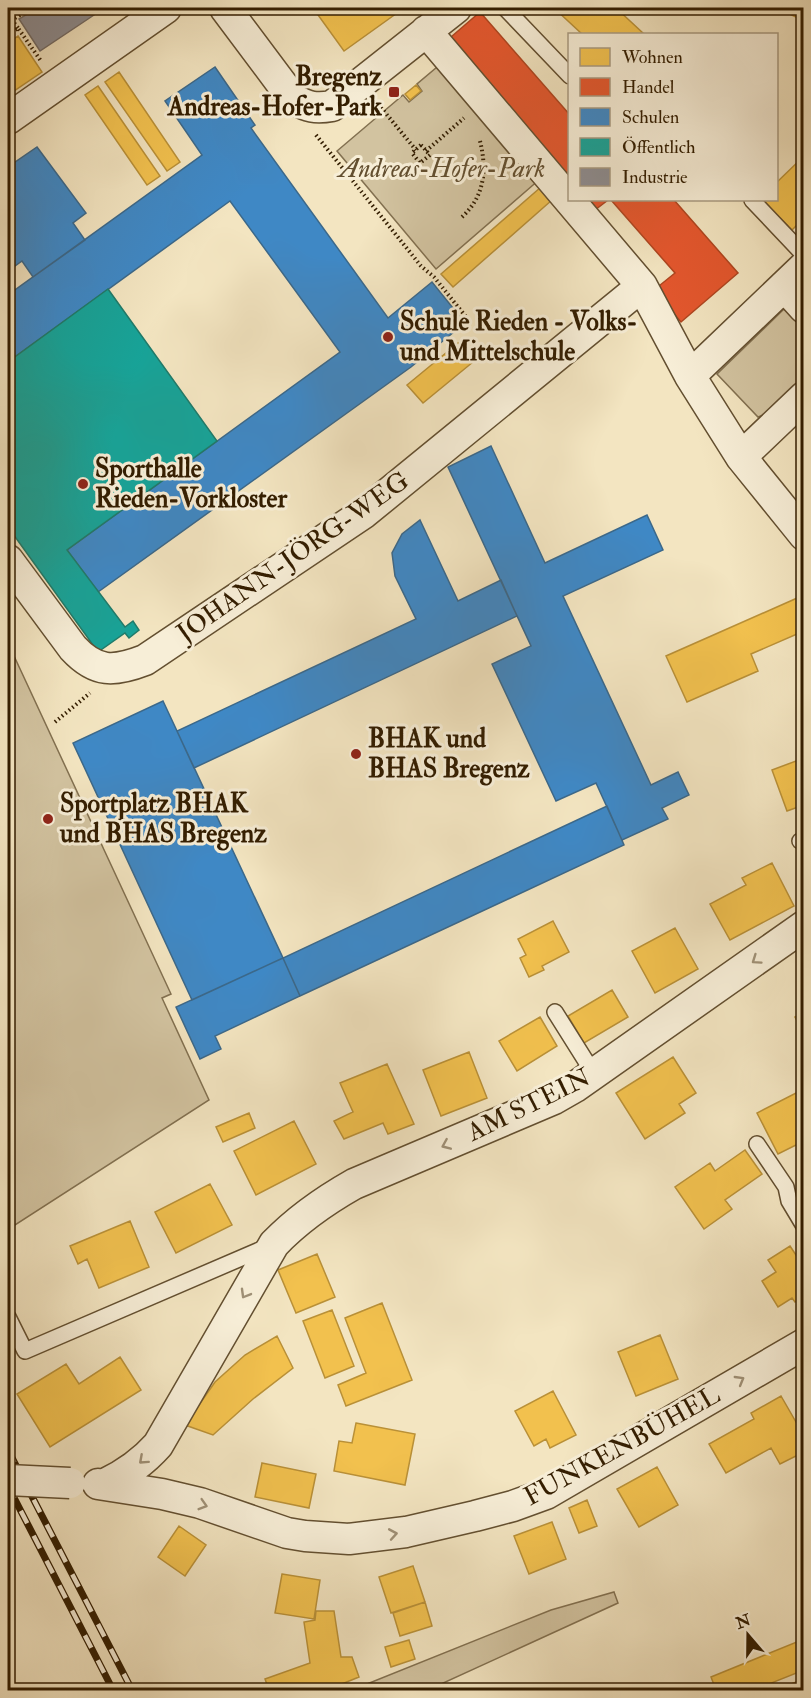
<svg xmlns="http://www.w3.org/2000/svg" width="811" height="1698" viewBox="0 0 811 1698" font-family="'IM FELL Double Pica',serif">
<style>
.green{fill:#d2c3a0;stroke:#827050;stroke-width:1.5}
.homes{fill:#f2c14e;stroke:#b99037;stroke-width:1.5}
.shops{fill:#e4572e;stroke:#af4620;stroke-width:1.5}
.schools{fill:#3f88c5;stroke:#3b688a;stroke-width:1.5}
.public{fill:#17a398;stroke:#1f7b6a;stroke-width:1.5}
.industry{fill:#8d8d92;stroke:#726b66;stroke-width:1.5}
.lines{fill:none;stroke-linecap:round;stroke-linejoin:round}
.service-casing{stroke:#634f30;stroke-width:18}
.minor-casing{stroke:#634f30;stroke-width:33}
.path{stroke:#331d00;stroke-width:4;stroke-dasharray:1.5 3;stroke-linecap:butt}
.service{stroke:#f7eed7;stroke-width:15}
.minor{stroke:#f7eed7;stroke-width:30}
.rail-casing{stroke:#331d00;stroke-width:7}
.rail{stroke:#f7eed7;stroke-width:4.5;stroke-dasharray:14;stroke-linecap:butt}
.minor-bridge-casing{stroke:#634f30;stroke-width:33;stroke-linecap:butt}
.minor-bridge{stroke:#f7eed7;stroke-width:30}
.oneway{stroke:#9f9076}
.poi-dot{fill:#8f2418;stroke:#f7eed7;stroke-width:2}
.labels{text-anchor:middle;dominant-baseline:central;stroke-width:6;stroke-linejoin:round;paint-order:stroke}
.poi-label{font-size:26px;font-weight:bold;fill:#331d00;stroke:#f7eed7;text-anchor:start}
.park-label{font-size:26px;font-style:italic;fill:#634f30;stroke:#f7eed7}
.street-label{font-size:26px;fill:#331d00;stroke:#f7eed7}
</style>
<rect width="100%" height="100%" fill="#f3e5c1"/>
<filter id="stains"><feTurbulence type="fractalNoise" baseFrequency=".00333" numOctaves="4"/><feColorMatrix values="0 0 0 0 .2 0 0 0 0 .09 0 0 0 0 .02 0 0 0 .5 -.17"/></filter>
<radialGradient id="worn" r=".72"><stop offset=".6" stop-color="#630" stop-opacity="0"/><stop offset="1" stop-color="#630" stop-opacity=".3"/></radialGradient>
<path class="green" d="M443 62 540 179 436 269 337 151 403 95 409 102 422 91 417 84Z
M784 309 803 328V379L766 414 758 417 717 374Z
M8 643 171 994 162 998 209 1100 15 1225 8 1215Z
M614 1592 618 1603 428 1690H352L551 1610Z"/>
<path class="homes" d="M313 8H404L344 51Z
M554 8H616L644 34H582Z
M777 8H803L798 18Z
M18 36 42 72 8 95V43Z
M119 72 180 162 167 171 105 82Z
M416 85 421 91 410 100 405 94Z
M98 86 160 176 147 185 85 95Z
M804 156V218L792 230 762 200H776V183Z
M541 187 552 200 453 287 441 274Z
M458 343 473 362 423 403 407 385Z
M804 595V631L751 654 758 671 687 702 666 656Z
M804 758V805L787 811 772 770Z
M772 863 794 906 730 940 710 904 746 885 742 878Z
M553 921 569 952 542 966 544 970 529 977 520 958 526 955 518 939Z
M675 928 698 969 655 993 632 951Z
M612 990 628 1017 584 1043 568 1016Z
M804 1012V1034L795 1017Z
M540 1017 557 1046 517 1071 499 1041Z
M469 1052 487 1098 441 1116 423 1070Z
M673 1057 696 1093 679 1104 685 1113 645 1139 616 1093Z
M387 1064 414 1124 388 1134 383 1123 344 1139 334 1121 353 1112 340 1083Z
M800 1091 804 1097V1145L802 1142 778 1154 757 1113Z
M249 1113 255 1128 223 1142 216 1127Z
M294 1121 316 1164 256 1195 234 1151Z
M745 1150 762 1174 725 1200 732 1209 704 1229 675 1187 710 1163 715 1171Z
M210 1184 232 1225 176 1253 155 1212Z
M130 1221 149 1267 99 1288 87 1259 78 1264 70 1246Z
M790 1246 804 1267V1296L795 1302 792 1298 778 1307 762 1281 776 1272 768 1260Z
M317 1254 335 1297 296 1313 278 1270Z
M382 1303 412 1380 346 1406 338 1385 366 1373 345 1318Z
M332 1310 354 1366 325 1378 303 1321Z
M660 1335 678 1379 636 1396 618 1352Z
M277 1336 293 1368 253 1399 213 1435 185 1425 215 1382 245 1355Z
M120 1357 141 1390 50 1447 17 1394 66 1364 79 1384Z
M553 1391 576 1435 550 1448 546 1439 534 1446 515 1411Z
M781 1396 804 1436V1452L780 1464 771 1448 726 1473 709 1444 754 1419 751 1413Z
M356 1423 415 1434 405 1485 334 1471 339 1441 352 1443Z
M262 1463 316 1474 309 1508 255 1497Z
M657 1467 678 1505 639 1527 617 1489Z
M587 1500 597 1526 579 1533 569 1508Z
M552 1522 566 1559 529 1574 514 1536Z
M179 1526 206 1545 185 1576 158 1557Z
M413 1566 425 1602 391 1613 379 1577Z
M282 1574 320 1580 314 1619 275 1613Z
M425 1602 432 1626 400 1636 393 1613Z
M316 1611H334L341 1657H352L359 1677 327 1690H269L265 1679 310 1663 304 1622 315 1620Z
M804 1639V1670L754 1690H716L711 1677Z
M409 1640 415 1659 391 1667 385 1647Z
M804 1679V1690H775Z"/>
<path class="shops" d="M480 12 570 115V188L444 43Z
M579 200H608L591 213Z
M611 200H674L738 273 681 322 654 290 675 273Z"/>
<path class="schools" d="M215 67 255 125 251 128 388 318 432 282 465 323 411 367 98 592 67 550 340 352 230 201 8 362V295L202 155 165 101Z
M37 147 86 213 73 223 85 240 33 277 22 261 8 271V167Z
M491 446 545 563 647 515 663 550 563 596 651 785 678 772 689 795 662 808 668 819 622 840 596 783 556 801 492 664 531 646 448 467Z
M420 520 458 601 501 580 517 616 194 768 177 731 416 619 395 576 392 553 402 534Z
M163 701 283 958 192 1000 73 743Z
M607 806 624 845 300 996 283 958Z
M283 958 300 996 215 1036 221 1049 200 1059 176 1007Z"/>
<path class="public" d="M108 289 217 441 67 550 125 627 133 621 139 630 129 638 125 633 98 652 8 527V362Z"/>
<path class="industry" d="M37 8H102L103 9 40 51 19 19Z"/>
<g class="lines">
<defs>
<path id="service" d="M505 8 570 76
M752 200 804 255
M800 841H804
M555 1012 594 1074
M757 1144 786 1187 789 1201 804 1226
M8 1317 25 1351 269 1246"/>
<path id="minor" d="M225 8 293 99C308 107 315 109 332 106L456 8
M426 31 642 286 690 376 741 457 804 535
M8 119 166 8
M784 286 804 308
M690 376 804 267
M741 457 804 397
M8 560 73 648C96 673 114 672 145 660L364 513 642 286
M98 1484 162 1494 200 1503 287 1533 305 1536 349 1539 406 1532 475 1516 513 1506 546 1494 804 1344
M105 1484C126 1474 142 1463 158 1445L274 1244C298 1219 324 1201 354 1184L554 1099 575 1087 804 926"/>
</defs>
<use href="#service" class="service-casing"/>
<use href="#minor" class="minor-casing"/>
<path class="path" d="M18 28 12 20 31 8
M8 35 18 28 41 61
M378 104 416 150
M316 135 421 266 434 277 467 318
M421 145 430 155 420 163 412 153Z
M426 151 464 118
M462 217C485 196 487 169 480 141
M55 722 90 693"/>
<use href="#service" class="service"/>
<use href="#minor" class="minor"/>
<defs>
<path id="rail" d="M8 1450 132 1690
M8 1486 113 1690"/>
</defs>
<use href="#rail" class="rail-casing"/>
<use href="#rail" class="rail"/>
<defs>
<path id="minor-bridge" d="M8 1480 70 1483"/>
</defs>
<use href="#minor-bridge" class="minor-bridge-casing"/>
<use href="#minor-bridge" class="minor-bridge"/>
</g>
<defs><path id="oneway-chevron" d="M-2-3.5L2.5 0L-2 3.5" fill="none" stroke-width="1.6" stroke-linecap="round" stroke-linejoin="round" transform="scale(1.5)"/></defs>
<g class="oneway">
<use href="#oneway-chevron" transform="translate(756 960) rotate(145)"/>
<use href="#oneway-chevron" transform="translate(446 1145) rotate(157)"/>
<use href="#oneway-chevron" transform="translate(245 1294) rotate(120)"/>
<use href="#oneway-chevron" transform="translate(740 1380) rotate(-30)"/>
<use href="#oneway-chevron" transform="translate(143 1460) rotate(138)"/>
<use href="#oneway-chevron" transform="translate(203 1505) rotate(17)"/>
<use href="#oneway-chevron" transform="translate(393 1534) rotate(-10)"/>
</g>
<g class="poi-dot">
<rect x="388" y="86" width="12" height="12" rx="3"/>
<circle cx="388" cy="337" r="6"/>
<circle cx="83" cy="484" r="6"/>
<circle cx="356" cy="754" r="6"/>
<circle cx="48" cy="819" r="6"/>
</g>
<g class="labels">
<g class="poi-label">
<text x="382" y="77" text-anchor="end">Bregenz<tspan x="382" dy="30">Andreas-Hofer-Park</tspan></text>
<text x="400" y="322">Schule Rieden - Volks-<tspan x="400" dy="30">und Mittelschule</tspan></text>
<text x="95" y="469">Sporthalle<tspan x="95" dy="30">Rieden-Vorkloster</tspan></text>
<text x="368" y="739">BHAK und<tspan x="368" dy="30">BHAS Bregenz</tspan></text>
<text x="60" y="804">Sportplatz BHAK<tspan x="60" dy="30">und BHAS Bregenz</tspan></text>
</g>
<g class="park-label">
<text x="442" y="169">Andreas-Hofer-Park</text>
</g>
<g class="street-label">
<text transform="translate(293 557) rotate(-35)">JOHANN-JÖRG-WEG</text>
<text transform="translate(529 1105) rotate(-26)">AM STEIN</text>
<text transform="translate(622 1446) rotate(-29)">FUNKENBÜHEL</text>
</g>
</g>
<rect width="811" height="1698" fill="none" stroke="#f3e5c1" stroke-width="30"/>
<rect x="9" y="9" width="793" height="1680" fill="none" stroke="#331d00" stroke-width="3"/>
<rect x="15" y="15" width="781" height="1668" fill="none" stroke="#331d00" stroke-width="1.5"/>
<rect x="568" y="33" width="210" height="168" fill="#f7eed7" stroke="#a99a81" stroke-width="1.5"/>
<rect x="580" y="48" width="30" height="18" fill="#f2c14e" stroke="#a99a81" stroke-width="1.5"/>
<text x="622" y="63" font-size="18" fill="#331d00">Wohnen</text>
<rect x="580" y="78" width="30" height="18" fill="#e4572e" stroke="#a99a81" stroke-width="1.5"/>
<text x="622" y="93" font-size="18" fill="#331d00">Handel</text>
<rect x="580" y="108" width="30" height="18" fill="#3f88c5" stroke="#a99a81" stroke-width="1.5"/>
<text x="622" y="123" font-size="18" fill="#331d00">Schulen</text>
<rect x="580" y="138" width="30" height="18" fill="#17a398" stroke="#a99a81" stroke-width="1.5"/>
<text x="622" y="153" font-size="18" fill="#331d00">Öffentlich</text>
<rect x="580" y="168" width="30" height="18" fill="#8d8d92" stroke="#a99a81" stroke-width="1.5"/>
<text x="622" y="183" font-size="18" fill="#331d00">Industrie</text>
<g transform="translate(748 1635) rotate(340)" stroke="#f7eed7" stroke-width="4.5" paint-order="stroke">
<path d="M0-4.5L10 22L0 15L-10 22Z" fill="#331d00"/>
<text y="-9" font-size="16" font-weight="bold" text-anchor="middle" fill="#331d00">N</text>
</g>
<rect width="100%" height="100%" filter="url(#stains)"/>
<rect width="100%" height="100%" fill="url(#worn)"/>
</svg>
